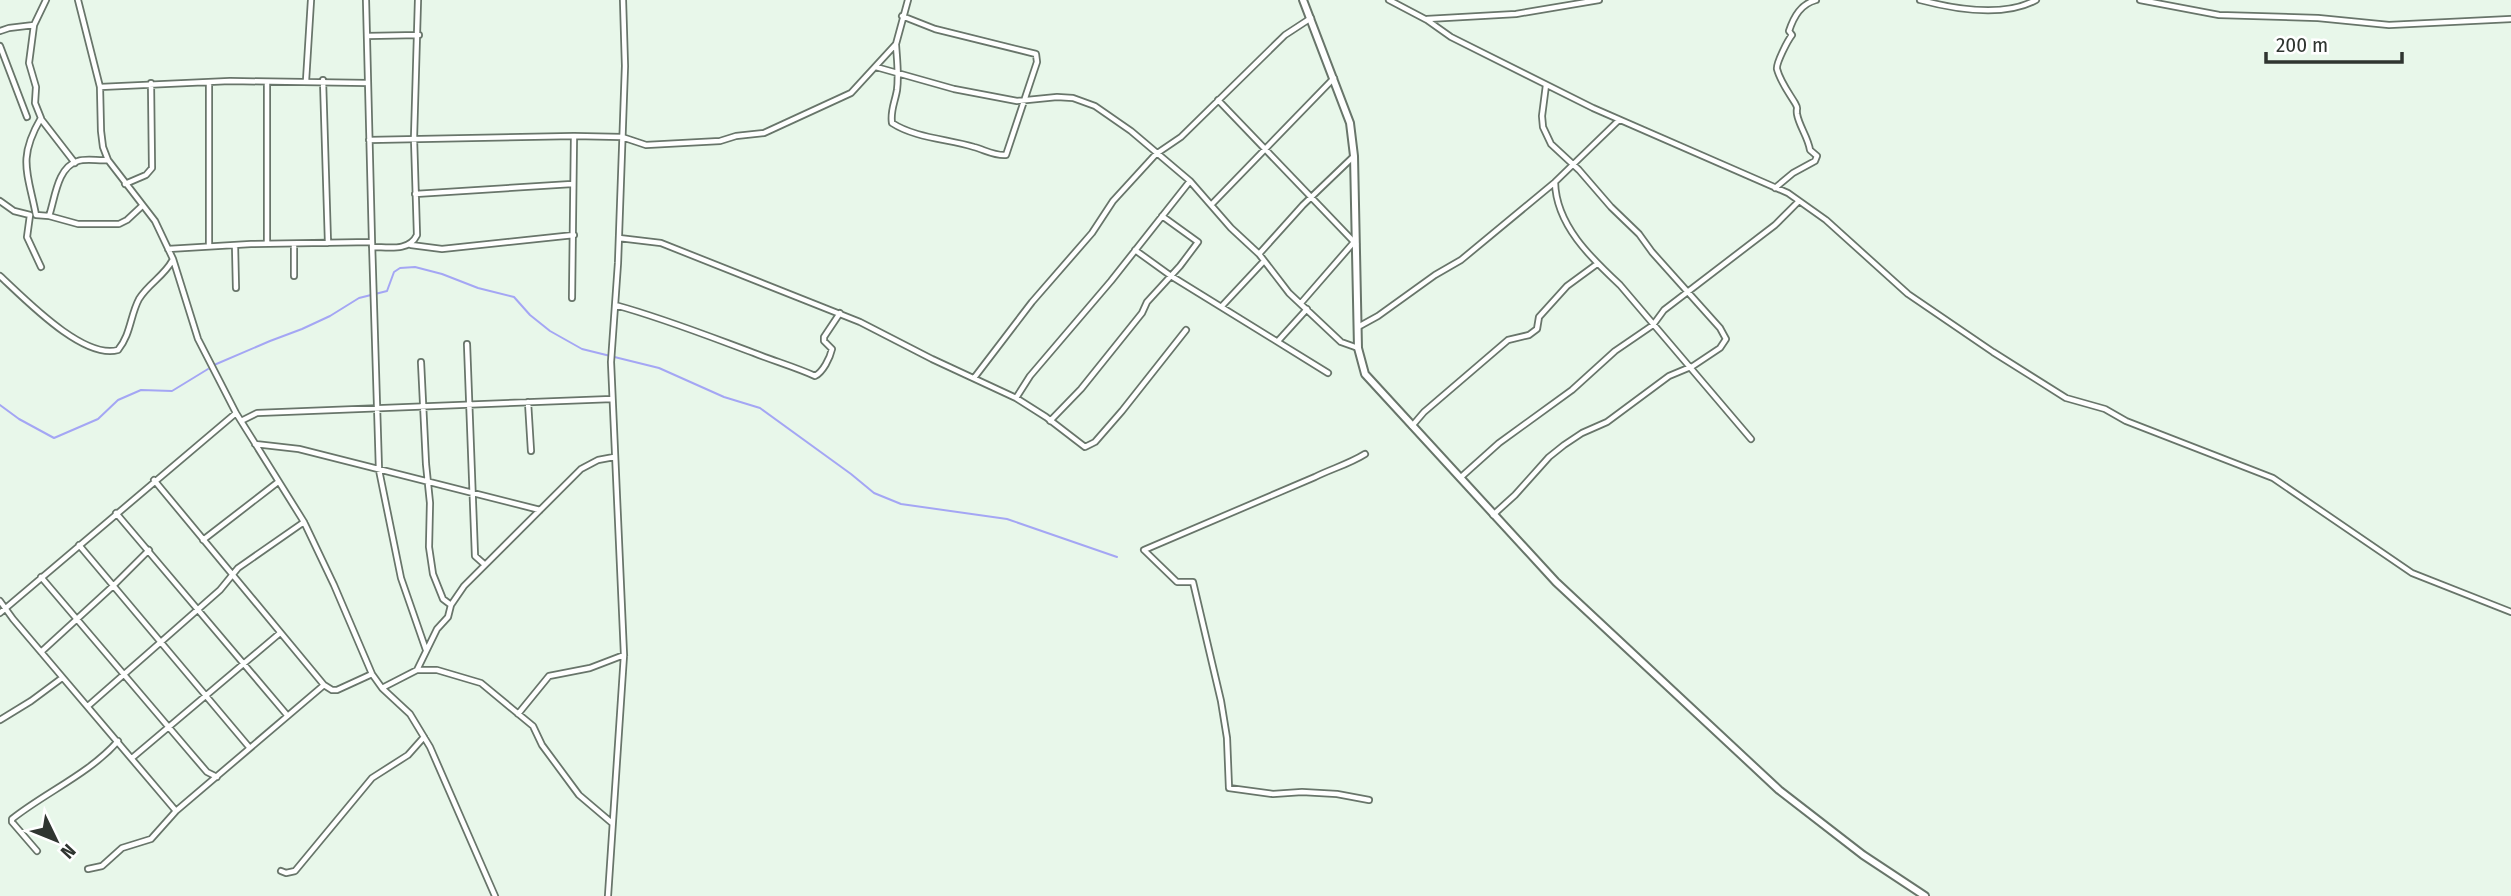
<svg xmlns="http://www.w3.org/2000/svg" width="2511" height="896" viewBox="0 0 2511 896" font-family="'Fira Sans Condensed',sans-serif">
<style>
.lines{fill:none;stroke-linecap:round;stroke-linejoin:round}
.stream{stroke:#a4a6f4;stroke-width:2}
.minor-casing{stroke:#68756a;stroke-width:8}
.tertiary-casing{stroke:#68756a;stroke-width:10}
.minor{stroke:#fff;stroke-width:4.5}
.tertiary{stroke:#fff;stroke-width:6}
</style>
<rect width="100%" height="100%" fill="#e8f7ea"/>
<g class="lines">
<path class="stream" d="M214 365 270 341 302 329 330 316 359 298 387 291 394 272 400 268 415 267 442 274 478 288 514 297 530 315 550 331 582 349 659 368 724 397 760 408 851 474 874 493 901 504 1007 519 1117 557
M0 405 19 419 54 438 98 419 118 400 141 390 172 391 208 369"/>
<defs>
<path id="minor" d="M46 0 34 25 29 63 36 87 35 103 41 118C17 159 28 173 36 215L49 216 78 224H119L127 220 142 206
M78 0 100 87 101 131 103 147 108 160 155 221 173 259 198 339 236 413 304 522 334 585 372 674 382 688 410 714 430 747 495 896
M1389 0 1427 20 1451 37 1593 108 1788 193 1826 220 1908 294 1993 352 2066 398 2105 409 2126 421 2273 478 2412 573 2511 612
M1920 0C1954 9 2003 18 2036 0
M2140 0 2219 15 2318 18 2389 25 2511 19
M1427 19 1516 14 1599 0
M0 31 9 28 34 25
M367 36 419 35
M896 45C897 60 899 75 897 90 895 102 890 111 892 123 915 138 948 139 974 147 985 150 995 156 1006 155L1037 62 1036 54 935 29 902 16
M0 46 27 117
M876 67 954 89 1017 101 1057 97 1073 98 1095 106 1131 131 1190 181 1231 228 1259 254 1289 293 1341 342 1358 348
M323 80 328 243
M306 81 311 0
M267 82V244
M100 87 230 81 368 83
M1218 100 1356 244
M41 119 75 163
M1619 120 1555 182C1556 225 1591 258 1620 285L1751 439
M369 140 574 136 622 137 646 145 720 141 736 136 764 133 851 93 896 44 908 0
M125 184 146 175 152 168 151 83
M1775 188 1793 173 1815 161 1817 156 1810 150C1808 137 1799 126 1797 114 1796 106 1799 110 1795 103 1789 93 1780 81 1777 69 1776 63 1788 40 1792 35L1789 31C1794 16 1801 4 1816 0
M415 194 572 184
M0 201 14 211 30 215
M1212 204 1334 78
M30 215 27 237 41 267
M49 216C55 199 57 167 78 161 86 158 99 161 108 160
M619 238 661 243 860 322 932 359 1016 398 1046 417 1085 447 1095 442 1122 411 1186 330
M372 242 379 470 401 578 426 650
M235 245 236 288
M411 245 442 249 574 235
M209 246V83
M372 247C388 247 409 252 417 235L414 138 418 0
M168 249 251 244 372 242 366 0
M1135 250 1171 276 1328 373
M1259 254 1303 205 1353 157
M0 276C24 298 83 360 118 350 131 334 130 316 139 299 148 284 164 276 172 261
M294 276V245
M572 298 574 136
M1301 303 1354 242
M615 305C663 318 708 336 754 353 774 361 795 367 815 376 823 372 830 358 832 349L824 341V337L840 313
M1222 306 1264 261
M1358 327 1378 316 1435 275 1461 260 1554 183
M1278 341 1307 309
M467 344 475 556 484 564
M421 362 426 464 430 503 429 547 433 574 443 599 451 605
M974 378 1032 302 1092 233 1113 201 1156 154 1181 137 1285 35 1311 18
M1016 398 1030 376 1111 281 1190 181
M528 402 531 451
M241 421 257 413 612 399
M1050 421 1081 389 1142 313 1147 302 1180 266 1198 242 1162 216
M1412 426 1424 412 1508 340 1529 335 1537 329 1539 317 1567 286 1597 264
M255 444 299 449 540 510
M1365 454C1349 464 1331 469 1315 477L1144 550 1177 582H1193L1221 701 1227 738 1229 788 1273 794 1302 792 1337 794 1369 800
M1460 478 1499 443 1572 390 1615 351 1653 325 1664 310 1775 225 1799 201
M154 480 324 685
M116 513 287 715
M1493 515 1515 495 1549 457 1564 445 1582 433 1607 422 1669 376 1693 366 1720 348 1726 339 1720 328 1652 252 1639 234 1611 207 1579 170 1551 144 1543 127 1542 116 1546 85
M203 540 278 482
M79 545 249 747
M41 577 189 751 207 772 217 777
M0 601 13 619 176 811 324 685 332 690H337L372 674
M0 613 236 413
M41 652 113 586 149 550
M417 670H437L481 683 533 726 542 745 579 795 612 823
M382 688 417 670 437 629 448 617 451 605 464 586 581 469 598 460 614 457
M88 706 220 590 238 568 304 522
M518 714 549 676 590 668 624 655
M0 720 31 701 62 678
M132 758 280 633
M37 851 12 822V819C46 792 89 774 118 741
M88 869 102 866 122 848 151 839 176 811
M281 871 286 873 295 871 372 778 408 755 424 737
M608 896 624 655 611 362 618 263 625 66 623 0"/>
<path id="tertiary" d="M1303 0 1350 123 1354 156 1358 348 1365 374 1556 582 1779 790 1863 855 1925 896"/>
</defs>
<use href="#minor" class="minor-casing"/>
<use href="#tertiary" class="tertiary-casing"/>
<use href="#minor" class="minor"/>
<use href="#tertiary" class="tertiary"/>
</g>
<g transform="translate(56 840) rotate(133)" stroke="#ffffff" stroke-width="5" paint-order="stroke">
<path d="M0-5L12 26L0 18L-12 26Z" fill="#2f3530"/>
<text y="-10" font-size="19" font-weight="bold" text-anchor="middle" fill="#2f3530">N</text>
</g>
<path d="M2266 52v10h136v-10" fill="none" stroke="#2f3530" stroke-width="3.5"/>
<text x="2276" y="52" font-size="21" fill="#2f3530" stroke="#ffffff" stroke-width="5" paint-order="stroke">200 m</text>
</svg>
